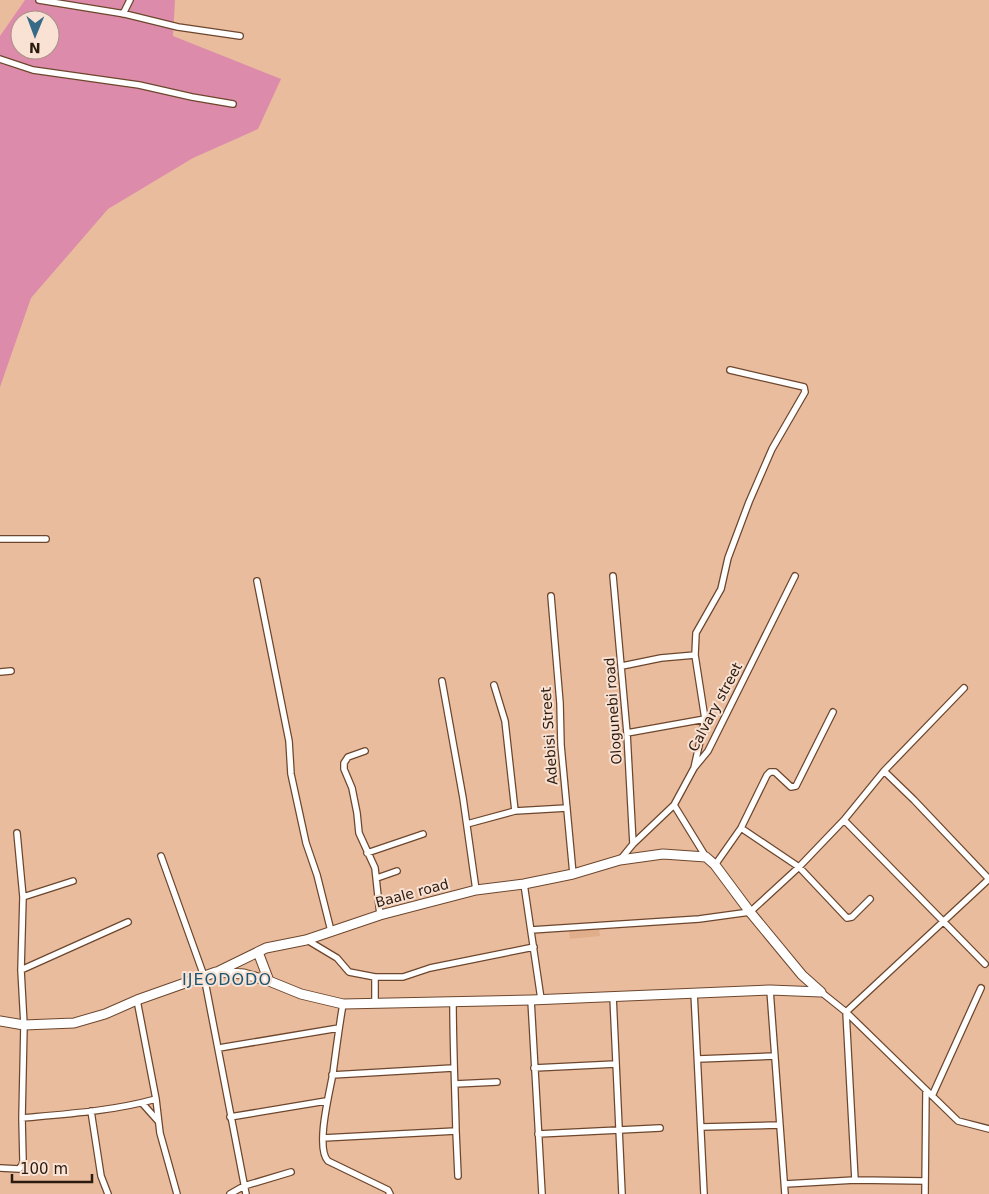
<svg xmlns="http://www.w3.org/2000/svg" width="989" height="1194" viewBox="0 0 989 1194" font-family="'DejaVu Sans',sans-serif">
<style>
.built{fill:#e1ae8c}
.green{fill:#dd8bab;fill-rule:evenodd}
.lines{fill:none;stroke-linecap:round;stroke-linejoin:round}
.street-casing{stroke:#6d462c;stroke-width:8}
.secondary-casing{stroke:#6d462c;stroke-width:11}
.street{stroke:#fff;stroke-width:5.5}
.secondary{stroke:#fff;stroke-width:9}
.labels{text-anchor:middle;dominant-baseline:central;stroke-width:4;stroke-linejoin:round;paint-order:stroke}
.street-label{font-size:14px;fill:#2b1b0f;stroke:#f9e2d3}
.quarter-label{font-size:16px;letter-spacing:1px;fill:#185776;stroke:#f9e2d3}
</style>
<rect width="100%" height="100%" fill="#e9bc9e"/>
<path class="built" d="M599 929 600 936 570 939 569 931Z"/>
<path class="green" d="M25 0H175L173 36 281 79 258 129 193 158 108 209 31 298 0 387V36ZM20 20H50V50H20Z"/>
<g class="lines">
<defs>
<path id="street" d="M39 0 125 14 178 27 240 36
M123 14 130 0
M0 59 33 70 139 85 192 97 233 104
M0 539H46
M613 576 627 733 633 844
M257 581 289 741 291 774 306 843 317 875 331 931
M551 596 560 703 561 745 573 874
M622 666 661 658 695 655
M0 672 11 671
M442 681 463 798 476 890
M494 685 505 721 515 811
M627 733 705 719
M365 751 348 757 344 763V769L352 788 357 813 359 833 375 868 380 915
M694 768 705 719 695 655 696 633 721 589 728 558 749 502 772 449 805 392 804 387 730 370
M884 771 914 800 989 879
M674 805 706 857
M844 820 985 964
M467 824 515 811 567 808
M741 828 799 867 847 918 852 917 870 899
M367 853 423 834
M161 856 204 976 246 1194
M620 860 633 844 674 805 694 768 708 751 795 576
M715 865 741 828 767 775 770 772H775L791 787 796 786 833 712
M377 878 397 871
M524 884 541 999
M23 897 73 881
M531 930 699 919 750 912 799 867 844 820 884 771 964 688
M307 940 337 958 349 972 375 977H403L430 968 534 947
M21 970 128 922
M770 990 785 1194
M694 992 704 1194
M821 992 846 1012 958 1121 989 1129
M613 996 622 1194
M137 1000 156 1099 160 1133 177 1194
M531 1000 542 1194
M375 1003V977
M343 1004C339 1027 336 1050 333 1073 330 1091 315 1148 328 1161L388 1190 390 1194
M219 1048 339 1028
M698 1059 775 1056
M534 1068 616 1064
M332 1075 453 1068
M455 1084 497 1082
M932 1096 981 988
M142 1103 158 1121
M91 1111 101 1176 108 1194
M230 1117 326 1101
M22 1118C67 1114 113 1111 156 1099
M701 1127 779 1125
M456 1131 458 1176
M538 1134 660 1128
M323 1138 456 1131C455 1088 453 1044 453 1001
M0 1168 19 1169 22 1165 23 1161 22 1118 24 1025 21 970 23 897 17 833
M855 1180 846 1012 989 879
M785 1184 855 1180 925 1181
M230 1194 244 1186 291 1172
M925 1194 926 1090"/>
<path id="secondary" d="M258 952 269 981
M217 972 266 948 306 940 380 915 476 890 524 884 573 874 620 860 663 854 706 857 715 865 750 912 802 975 821 992
M0 1021 24 1025 74 1023 105 1014 137 1000 216 972 244 974 269 981 301 994 343 1004 531 1000 770 990 821 992"/>
</defs>
<use href="#street" class="street-casing"/>
<use href="#secondary" class="secondary-casing"/>
<use href="#street" class="street"/>
<use href="#secondary" class="secondary"/>
</g>
<g class="labels">
<g class="street-label">
<text transform="translate(715 707) rotate(-62)">Calvary street</text>
<text transform="translate(613 711) rotate(-94)">Ologunebi road</text>
<text transform="translate(549 736) rotate(-94)">Adebisi Street</text>
<text transform="translate(412 893) rotate(-15)">Baale road</text>
</g>
<g class="quarter-label">
<text x="227" y="979">IJEODODO</text>
</g>
</g>
<g transform="translate(35 35) rotate(181)"><circle r="24" fill="#f9e2d3" stroke="#a79285"/>
<path d="M0-4L9 19L0 12L-9 19Z" fill="#366a86"/>
<text y="-8" font-size="14" font-weight="bold" text-anchor="middle" fill="#2b1b0f">N</text>
</g>
<path d="M12 1174v8h80v-8" fill="none" stroke="#2b1b0f" stroke-width="2.5"/>
<text x="20" y="1174" font-size="15" fill="#2b1b0f" stroke="#f9e2d3" stroke-width="4" paint-order="stroke">100 m</text>
</svg>
